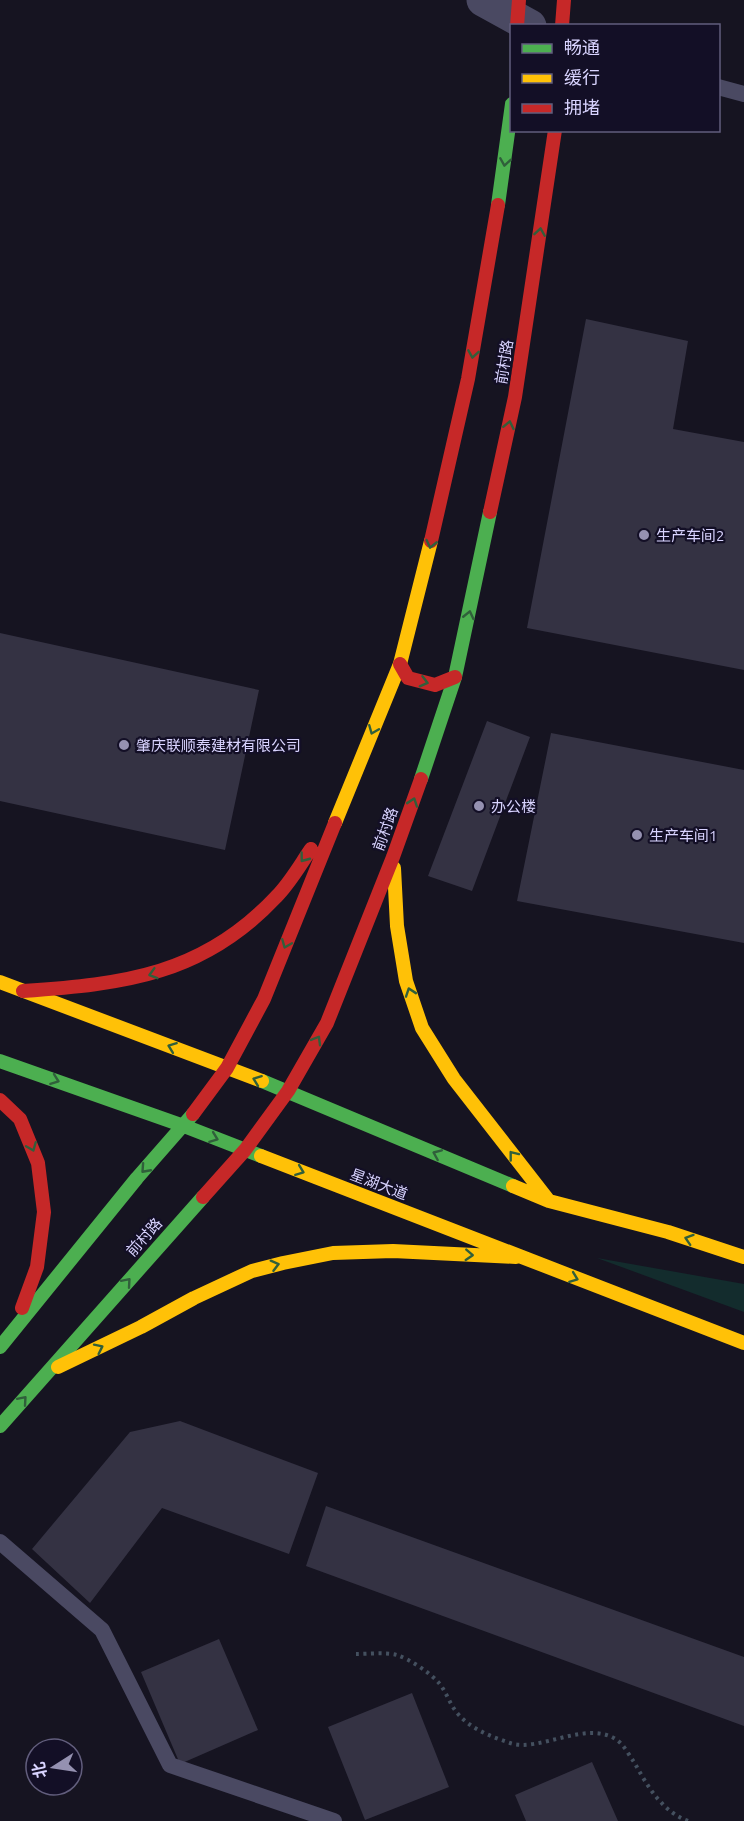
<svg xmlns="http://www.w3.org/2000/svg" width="744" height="1821" viewBox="0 0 744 1821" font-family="Ubuntu,'Noto Sans SC',sans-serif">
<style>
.green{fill:#132c2d}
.building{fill:#343243}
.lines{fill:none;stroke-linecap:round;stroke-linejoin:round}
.path{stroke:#44505f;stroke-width:4;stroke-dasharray:3 4.5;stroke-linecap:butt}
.lane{stroke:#4a4962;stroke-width:16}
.street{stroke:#4a4962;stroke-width:33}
.fast{stroke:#4caf50;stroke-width:14}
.slow{stroke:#ffc107;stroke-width:14}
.jam{stroke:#c62828;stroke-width:14}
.oneway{stroke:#305f3b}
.poi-dot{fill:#9591b1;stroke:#130f26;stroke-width:2}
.labels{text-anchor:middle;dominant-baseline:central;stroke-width:4.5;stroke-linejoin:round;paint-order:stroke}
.street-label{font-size:15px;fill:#d9d4ff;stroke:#130f26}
.poi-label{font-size:15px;fill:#d9d4ff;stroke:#130f26;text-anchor:start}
</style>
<rect width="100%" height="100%" fill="#161421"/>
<path class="green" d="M597 1258 744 1284V1312Z"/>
<path class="building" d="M586 319 688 341 673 429 744 442V670L527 628Z
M0 633 259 690 225 850 0 801Z
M487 721 530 737 472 891 428 876Z
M551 733 744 770V943L517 901Z
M180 1421 318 1473 289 1554 162 1508 90 1603 32 1549 130 1432Z
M326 1506 744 1657V1726L306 1566Z
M219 1639 258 1730 180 1764 141 1672Z
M412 1693 449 1787 365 1820 328 1727Z
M592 1762 618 1821H526L515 1795Z"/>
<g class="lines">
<path class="path" d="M356 1654C368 1654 386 1652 397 1655 411 1660 429 1672 439 1683 447 1693 450 1705 458 1714 471 1729 492 1737 510 1743 539 1753 587 1719 617 1740 624 1745 629 1755 634 1762 647 1785 661 1811 688 1821"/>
<path class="lane" d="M718 87 744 94
M0 1542 102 1630 170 1765 334 1821"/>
<path class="street" d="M483 0 530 26"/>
<path class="fast" d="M498 205 512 104
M421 779 455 677 490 512
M0 1061 184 1126 261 1156
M262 1081 513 1186
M0 1347 137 1178 193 1114
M0 1426 203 1197"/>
<path class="slow" d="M335 823 400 664 431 541
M394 868 397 926 406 981 422 1028 454 1079 549 1201
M0 982 262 1081
M261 1156 744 1343
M513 1186 549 1201 668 1232 744 1257
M58 1367 141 1327 194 1298 252 1271 283 1263 333 1253 393 1251 516 1257"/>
<path class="jam" d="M517 26 519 0
M562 26 564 0
M490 512 515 397 555 130
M431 541 468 379 498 205
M400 664 408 678 435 685 455 677
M23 991C124 984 203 975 276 897 290 883 300 865 311 849
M0 1100 20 1119 38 1163 44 1212 37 1267 22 1308
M193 1114 227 1068 264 999 335 823
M203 1197 245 1150 288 1091 327 1023 393 857 421 779"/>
</g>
<defs><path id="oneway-chevron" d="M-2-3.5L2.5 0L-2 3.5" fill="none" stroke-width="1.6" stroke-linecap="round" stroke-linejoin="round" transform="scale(1.5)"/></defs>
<g class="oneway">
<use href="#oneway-chevron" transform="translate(505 162) rotate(99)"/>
<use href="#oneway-chevron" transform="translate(540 232) rotate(-81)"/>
<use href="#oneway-chevron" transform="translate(473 354) rotate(99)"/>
<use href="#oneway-chevron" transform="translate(509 425) rotate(-78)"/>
<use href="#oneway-chevron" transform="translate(431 544) rotate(103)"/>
<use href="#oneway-chevron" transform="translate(469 615) rotate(-77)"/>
<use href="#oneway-chevron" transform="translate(424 682) rotate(15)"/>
<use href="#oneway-chevron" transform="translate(373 730) rotate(112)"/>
<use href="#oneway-chevron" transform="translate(413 802) rotate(-71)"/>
<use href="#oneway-chevron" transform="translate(304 858) rotate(127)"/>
<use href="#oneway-chevron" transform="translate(286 944) rotate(112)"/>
<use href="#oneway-chevron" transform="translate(153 974) rotate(164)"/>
<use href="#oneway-chevron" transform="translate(410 992) rotate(-109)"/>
<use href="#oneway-chevron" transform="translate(317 1040) rotate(-60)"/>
<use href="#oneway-chevron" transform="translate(172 1047) rotate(-159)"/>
<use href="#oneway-chevron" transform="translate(55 1080) rotate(20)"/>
<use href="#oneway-chevron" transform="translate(257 1080) rotate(-159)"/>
<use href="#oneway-chevron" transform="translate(214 1138) rotate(21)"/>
<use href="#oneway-chevron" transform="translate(32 1147) rotate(68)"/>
<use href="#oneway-chevron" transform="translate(437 1154) rotate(-157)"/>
<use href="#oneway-chevron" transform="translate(513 1155) rotate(-128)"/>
<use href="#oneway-chevron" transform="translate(145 1169) rotate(132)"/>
<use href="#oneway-chevron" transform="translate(300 1171) rotate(21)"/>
<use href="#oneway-chevron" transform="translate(689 1239) rotate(-162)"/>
<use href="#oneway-chevron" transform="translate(469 1255) rotate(3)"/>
<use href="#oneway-chevron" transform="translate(275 1265) rotate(-15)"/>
<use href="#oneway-chevron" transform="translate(574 1278) rotate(21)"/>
<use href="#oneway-chevron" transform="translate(127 1282) rotate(-49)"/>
<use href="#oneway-chevron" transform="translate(99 1348) rotate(-26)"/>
<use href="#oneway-chevron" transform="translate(23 1400) rotate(-49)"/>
</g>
<g class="poi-dot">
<circle cx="644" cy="535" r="6"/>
<circle cx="124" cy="745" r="6"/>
<circle cx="479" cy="806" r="6"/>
<circle cx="637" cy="835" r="6"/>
</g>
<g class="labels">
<g class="street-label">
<text transform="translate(504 362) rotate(-81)">前村路</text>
<text transform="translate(385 829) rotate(-70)">前村路</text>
<text transform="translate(379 1184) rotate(21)">星湖大道</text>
<text transform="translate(144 1237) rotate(-48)">前村路</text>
</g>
<g class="poi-label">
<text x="656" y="535">生产车间2</text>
<text x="136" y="745">肇庆联顺泰建材有限公司</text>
<text x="491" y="806">办公楼</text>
<text x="649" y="835">生产车间1</text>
</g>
</g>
<rect x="510" y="24" width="210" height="108" fill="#130f26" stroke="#625e7d" stroke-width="1.5"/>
<rect x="522" y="44" width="30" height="9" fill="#4caf50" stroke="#625e7d" stroke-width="1.5"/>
<text x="564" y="54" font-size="18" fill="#d9d4ff">畅通</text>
<rect x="522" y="74" width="30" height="9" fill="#ffc107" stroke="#625e7d" stroke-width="1.5"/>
<text x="564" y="84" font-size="18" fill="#d9d4ff">缓行</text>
<rect x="522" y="104" width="30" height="9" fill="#c62828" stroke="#625e7d" stroke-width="1.5"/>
<text x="564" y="114" font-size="18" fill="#d9d4ff">拥堵</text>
<g transform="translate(54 1767) rotate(258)"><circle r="28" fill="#130f26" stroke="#625e7d" stroke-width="1.5"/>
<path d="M0-4.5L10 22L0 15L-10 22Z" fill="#9591b1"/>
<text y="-9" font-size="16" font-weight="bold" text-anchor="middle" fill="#d9d4ff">北</text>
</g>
</svg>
